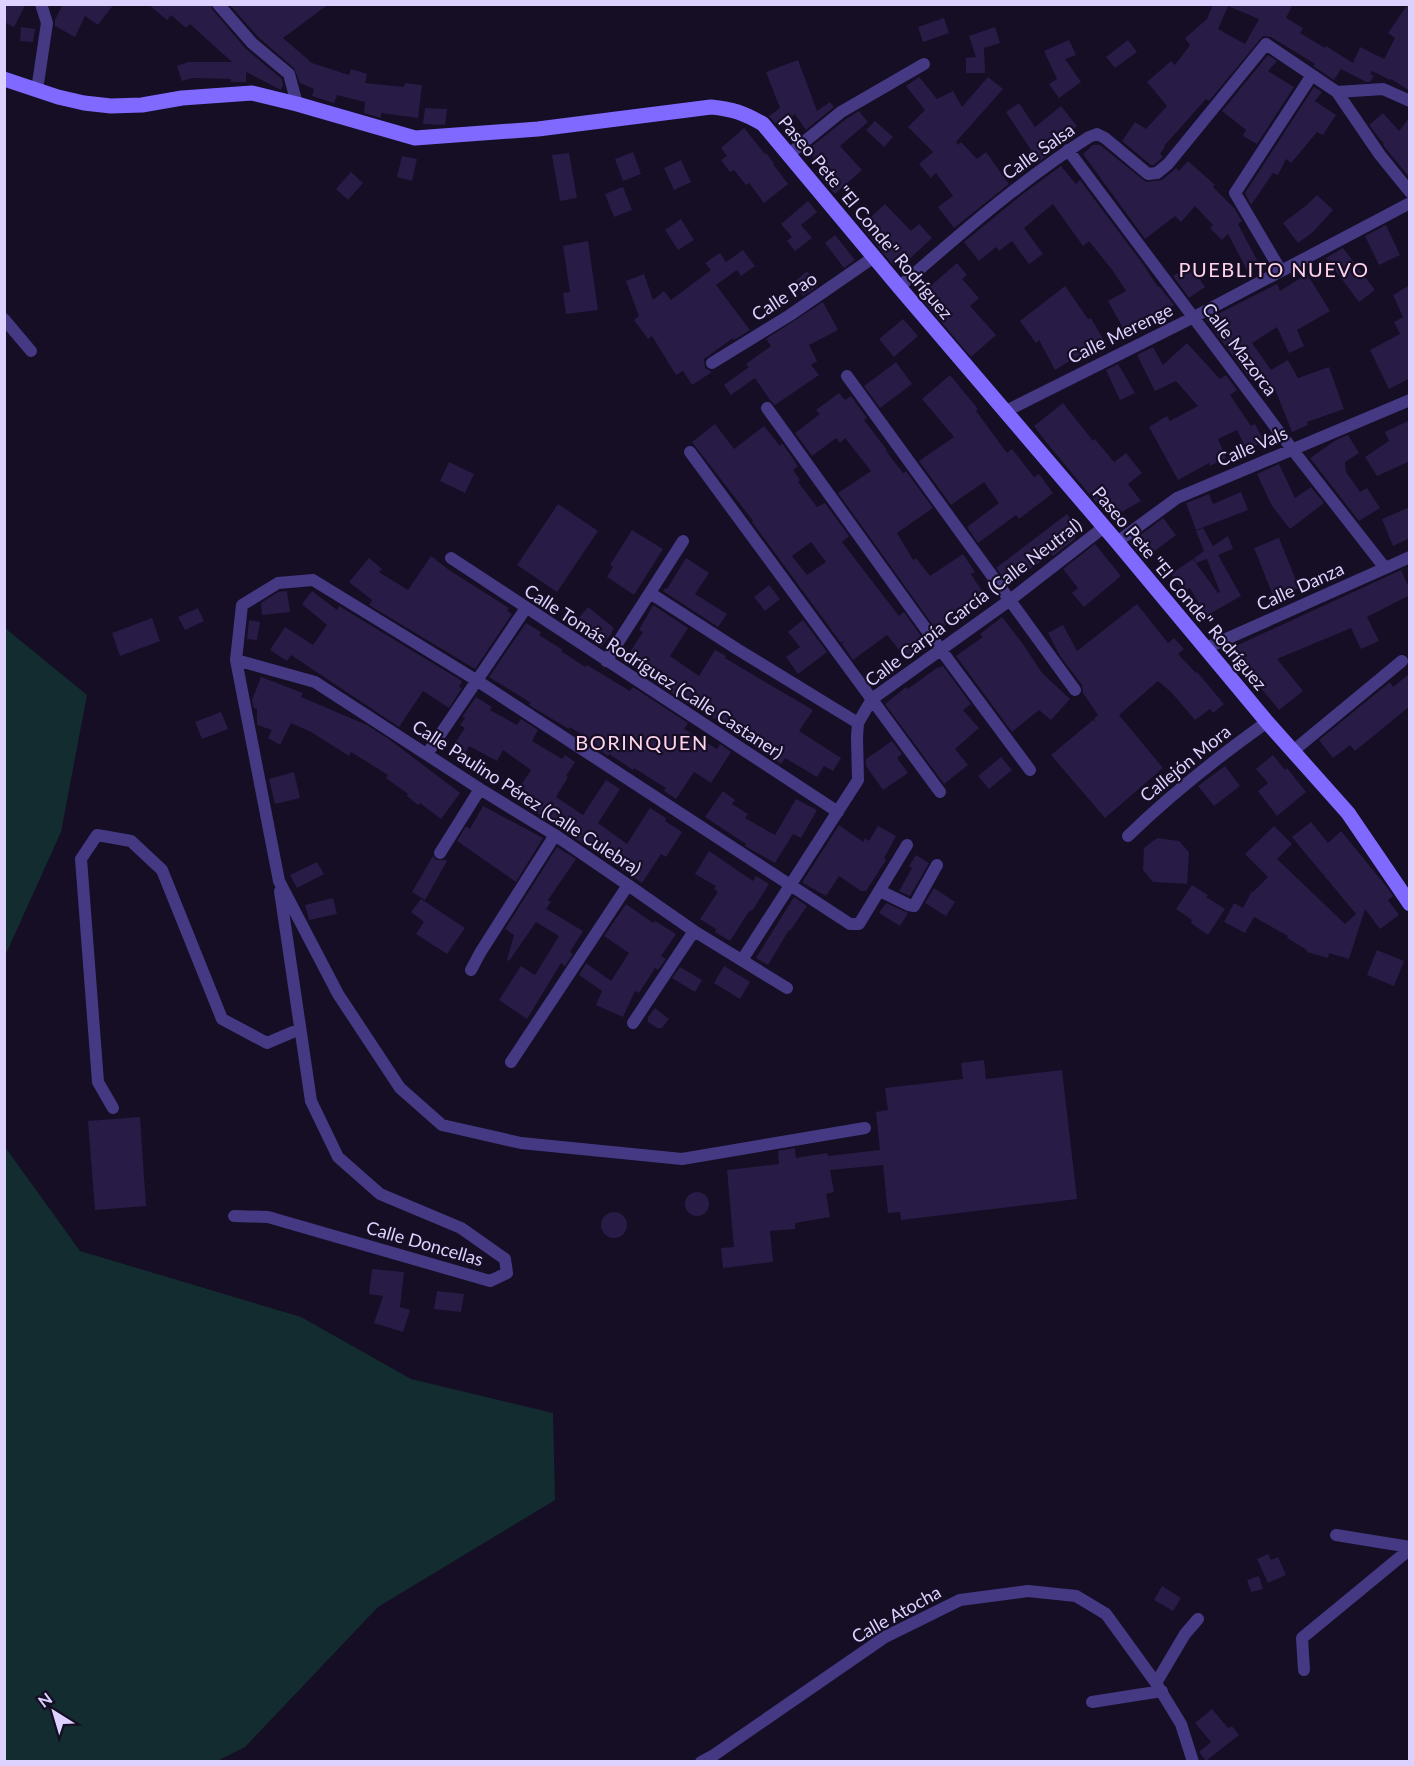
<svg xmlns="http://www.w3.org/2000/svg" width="1414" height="1766" viewBox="0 0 1414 1766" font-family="Lato,sans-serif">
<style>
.green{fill:#122c2f}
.building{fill:#281b46;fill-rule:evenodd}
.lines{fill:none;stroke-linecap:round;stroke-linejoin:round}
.street{stroke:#453984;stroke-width:12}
.secondary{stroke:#7f69ff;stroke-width:15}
.labels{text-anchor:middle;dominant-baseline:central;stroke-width:4.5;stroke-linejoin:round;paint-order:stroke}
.street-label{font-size:18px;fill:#ddd2ff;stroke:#150e25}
.neighbourhood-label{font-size:20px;letter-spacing:1.5px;fill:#ffd4ea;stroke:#150e25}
</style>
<rect width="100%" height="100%" fill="#150e25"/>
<path class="green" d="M5 628 87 695 61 832 5 956Z
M5 1147 80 1251 301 1317 411 1379 553 1413 555 1500 378 1607 245 1747 217 1761H5Z"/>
<path class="building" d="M8 4H26L14 27 4 22V10Z
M63 4H114L98 25 85 16 75 37 55 26V20Z
M148 4H210L212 9 246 49 282 79 283 85 281 90 246 72V82H231V79L192 78 182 81 177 66 188 62H232L190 24 186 28 171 15 167 20Z
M229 4H329L283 38 312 63 349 75 351 69 367 74 365 83 404 87 405 83 422 85 418 118 381 113V118L364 113 365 102 337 95 334 103 312 96 314 89 300 83 294 68 258 37Z
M1213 4H1293L1286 18 1303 28 1300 33 1325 48 1326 46 1353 63 1360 47 1384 59 1395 38 1388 33 1408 4H1410V91L1391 79 1390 80 1372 71 1370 74 1374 76 1370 82H1366L1341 69 1334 80 1313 66 1315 64 1271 37 1263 36 1209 101 1206 99 1164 146 1165 147 1160 154 1163 157 1162 158 1154 165H1151L1122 141 1135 122 1146 129 1167 106 1147 82 1171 61 1175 65 1190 45 1185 38 1207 19ZM1228 6 1259 19 1245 44 1218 29Z
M944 18 949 33 923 42 918 27Z
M21 27 35 29 33 42 20 41Z
M995 27 1000 43 984 48 985 73H966V58L976 57 969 36Z
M1069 40 1076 55 1065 59 1081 82 1059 98 1049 84 1057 79 1044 51Z
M1128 40 1137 52 1115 68 1106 57Z
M1268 55 1277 61 1268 71 1294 87 1257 144 1243 136 1246 130 1222 111Z
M798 60 817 111 830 102 834 107 806 130 795 114 779 127 769 116 780 108 766 72Z
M919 77 937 99 953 91 962 107 988 77 1003 89 956 142 958 145 961 142 977 159 986 152 1009 184 954 228 938 207 953 196 936 173 931 178 919 164 933 152 908 127 925 110 906 86Z
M1314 87 1322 92 1315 101 1336 115 1323 135 1317 132 1291 163 1286 159 1278 175 1273 173 1251 205 1245 193Z
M1019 103 1035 127 1061 106 1077 126 1048 148 1051 152 1039 162 1006 112Z
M425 108 447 109 445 125 423 124Z
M859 111 868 122 840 146 862 170 835 194 816 172 822 167 807 150 846 119Z
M1383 113 1399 131 1410 117V178L1387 150 1383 145 1384 144 1369 125Z
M875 121 893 137 884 147 866 130Z
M744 128 765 154 766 153 774 163 773 164 788 184 764 203 749 183 746 185 734 170 730 172 721 160 727 156 721 148Z
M1093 145H1100L1146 182 1162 180 1176 168 1179 171 1188 161 1215 185 1213 187 1234 208 1242 221 1238 224 1259 264 1247 270 1228 234 1222 240 1210 228 1213 225 1195 206 1181 222 1175 216 1145 239 1083 154Z
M633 152 641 174 623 181 615 159Z
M569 153 577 198 560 201 552 155Z
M402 156 417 159 412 181 397 177Z
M681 160 691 182 674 190 664 168Z
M1061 166 1076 184 1080 180 1143 264 1158 287 1159 286 1174 305 1156 317 1154 315 1124 330 1108 301 1126 291 1113 271 1089 241 1083 246 1053 204 1024 228 1043 254 1029 264 1012 241 999 251 996 247 979 261 964 242 1020 196Z
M351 172 363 183 348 200 336 189Z
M623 187 632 210 614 217 605 194Z
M1317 195 1333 210 1313 232 1298 243 1283 223 1308 204Z
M808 201 817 212 801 225 812 238 795 251 787 241 792 237 781 224Z
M885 204 911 231 919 224 932 238 903 265H893L861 226Z
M681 219 694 240 678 250 665 230Z
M1386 225 1400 255 1379 265 1365 236Z
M835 235 855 260 844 268 825 243Z
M588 241 598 310 566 314 563 293 570 292 563 246Z
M1343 248 1375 290 1359 302 1326 258Z
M743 250 755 266 741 276 737 270 716 285 750 330 734 340 733 338 704 359 705 368 712 372 692 385 683 371 676 375 652 336 648 339 634 320 639 316 626 281 644 274 653 300 664 291 671 300 711 270 705 263 720 253 726 262Z
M957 263 967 275 962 279 979 298 970 306 996 335 971 357 919 296Z
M1190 265 1205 287 1189 298 1173 276Z
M807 271 818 286 803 296 793 283Z
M1307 274 1330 311 1297 330 1304 346 1289 353 1277 327 1252 343 1271 370 1288 360 1298 378 1329 367 1344 409 1307 422 1308 425 1292 432 1275 389 1268 393 1258 375 1251 380 1206 320 1277 284 1280 291Z
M1410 285V354L1405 345 1410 354V378L1389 389 1370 350 1400 334 1394 322 1403 317 1393 295Z
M1065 286 1088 319 1091 318 1106 344 1095 350 1093 347 1055 370 1039 340 1036 343 1020 321Z
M823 302 838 330 809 345 817 361 811 365 819 375 775 405 770 400 755 378 731 395 724 385 749 367 746 364 771 346 766 339Z
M903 319 918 336 894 357 879 339Z
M1187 343 1220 379 1226 375 1237 390 1230 395 1251 426 1255 424 1264 441 1247 450 1237 430 1218 439 1226 458 1210 466 1209 463 1178 480 1149 427 1167 416 1170 421 1198 406 1176 381 1155 391 1137 355 1153 347 1163 365Z
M896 362 912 384 880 408 864 386Z
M1118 364 1135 393 1120 400 1106 370Z
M950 375 978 409 976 411 1007 453 1012 449 1034 477 1039 474 1053 493 1019 519 1016 515 978 543 967 527 999 503 984 482 951 505 919 461 954 437 922 399Z
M839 393 845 400 851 396 867 418 864 420 887 450 886 451 903 473 906 471 933 508 897 533 913 560 916 558 930 576 963 554 975 572 971 574 987 599 965 614 964 612 937 631 838 493 871 471 845 438 840 443 836 438 812 456 795 433 820 414 816 410Z
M1063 403 1093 441 1095 439 1114 462 1126 453 1142 473 1128 484 1141 501 1113 517 1103 504 1100 507 1046 442 1034 426Z
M1410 420V461L1377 476 1365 457 1389 441 1385 432Z
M715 424 734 449 764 426 780 446 782 443 798 466 793 470 800 480 798 482 817 507 825 503 849 536 842 542 899 616 904 612 924 640 918 645 920 648 906 658 887 635 853 660 842 644 845 640 841 643 752 522 753 521 692 442ZM811 542 826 562 807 575 792 556Z
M1348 435 1359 453 1345 462 1346 472 1360 492 1367 488 1380 508 1359 521 1310 458 1336 440Z
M449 462 474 474 465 493 440 481Z
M1279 464 1295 498 1311 487 1324 503 1290 529 1272 506 1257 474Z
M1241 492 1248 510 1196 530 1186 503 1209 494 1213 504Z
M558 504 598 531 557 592 517 565Z
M1410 507V538L1393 546 1382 519Z
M1067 514 1077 528 1075 539 1053 556 1051 554 1009 585 996 568Z
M1163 518 1176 535 1144 559 1130 543Z
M1203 528 1213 546 1228 536 1233 549 1218 555 1241 596 1206 616 1190 588 1183 592 1171 574 1193 559 1218 593 1220 592 1207 559 1196 563 1194 558 1204 551 1196 531Z
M632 530 663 549 634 595 607 577 613 567 610 565Z
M1279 538 1299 588 1274 598 1254 548Z
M1095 544 1121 576 1084 607 1072 593 1078 588 1063 569Z
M431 556 449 570 509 608 507 611 512 614 475 669 369 605 372 600 349 582 369 558 382 569 379 572 408 590Z
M686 558 709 573 695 594 727 614 718 627 663 591 665 588 667 589Z
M1401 570 1410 590V595L1367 617 1379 641 1361 649 1351 628 1277 659 1303 691 1279 710 1246 670 1241 675 1225 651Z
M769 585 780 599 765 611 754 597Z
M287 591 290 612 262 615 261 603 278 592Z
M312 591 337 610 339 606 462 681 459 687 462 688 449 708 423 691 399 727 291 655 287 661 270 650 285 627 313 645 327 625 302 604Z
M1137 604 1168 643 1174 638 1184 649 1178 654 1196 673 1197 672 1224 704 1213 713 1210 709 1195 720 1171 692 1158 681 1119 715 1163 768 1105 818 1051 755 1093 720 1096 722 1094 719 1098 715 1083 693 1082 685 1060 656 1048 633 1063 625 1077 651Z
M653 605 688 628 670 656 699 676 715 650 726 656 725 658 760 679 813 710 799 731 841 758 833 771 824 766 817 777 785 758 781 764 729 730 730 728 697 708 696 709 624 661 643 632 639 630Z
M588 607 614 628 611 633H612L602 646 572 626Z
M198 608 204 621 185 630 178 617Z
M1002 617 1023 644 1042 673 1070 699 1051 720 1039 710 1012 732 956 656 983 637 980 634Z
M152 618 160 641 120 656 112 633Z
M249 620 260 622 257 640 247 639Z
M803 620 827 652 798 674 786 657 800 647 788 632Z
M526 623 541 632 539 635 563 650 561 651 585 667 587 665 630 691 633 687 688 723 684 729 717 749 720 744 731 752 711 783 694 772 676 799 664 791 666 788 634 768 633 770 609 754 608 756 595 747 597 745 570 727 569 729 547 716 529 705 531 703 489 677Z
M943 666 971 704 963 710 979 728 955 749 968 765 944 784 885 704 906 687 908 689 938 667 939 668Z
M1410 673V706L1355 751 1350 745 1333 758 1319 740 1390 682 1393 687Z
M261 677 303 693 301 697 367 725 390 740 460 793 441 819 420 803 418 805 407 796 408 794 386 778 388 775 351 752 349 756 311 732 291 723 280 745 268 738 272 730 257 725V709L254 708 252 700Z
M476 697 492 707 490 710 517 725 521 719 538 730 532 741 562 759 565 755 575 762 566 776 568 777 556 797 583 815 606 780 620 789 598 823 627 844 650 808 664 817 666 819 665 821 682 832 666 857 661 854 642 883 513 797 531 770 503 750 497 761 469 746 462 758 450 750 465 728 460 725 465 718 462 717Z
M221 712 228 729 202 739 195 722Z
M892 741 902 754 897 758 908 773 883 790 866 766V759Z
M1273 755 1285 770 1287 768 1306 792 1277 816 1258 791 1268 783 1256 769Z
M1001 757 1012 770 989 789 978 776Z
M1225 766 1240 786 1214 806 1198 786Z
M294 772 300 798 275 804 269 779Z
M723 791 735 800 732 804 748 814 745 818 775 835 796 799 817 810 801 838 793 834 775 863 745 846 746 844 705 817Z
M483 806 543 838 516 882 457 841 466 826 470 829Z
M1311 822 1328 843 1341 831 1386 886 1393 896 1388 900 1399 915 1380 929 1365 909 1349 959 1329 953 1328 958 1307 952V950L1287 938 1288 936 1254 917 1245 933 1224 922 1234 903 1243 908 1252 891 1253 892 1268 877 1245 854 1274 826 1292 844 1277 859 1345 924 1356 914 1292 837Z
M839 825 863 842 865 838 869 841 878 826 896 836 884 858 886 860 866 891H861L839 876 826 896 803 883V881Z
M1157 838 1179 841 1189 852 1187 884 1153 882 1143 870 1144 848Z
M557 847 576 859 548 900 551 902 546 909 583 931 570 952 573 954 565 966 561 963 527 1019 499 1000 521 966 535 975 559 936 536 922 509 961 507 960 514 935 505 929Z
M709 851 753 881 756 876 769 884 752 911 750 910 730 941 715 932 716 929 700 919 718 892 714 889 716 886 695 874Z
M916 855 929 863 910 896 899 891 912 868 909 866Z
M433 856 436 860H445L447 861 425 900 412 892Z
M317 862 324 874 297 888 290 875Z
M1192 885 1208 895 1206 897 1225 909 1208 935 1191 923 1192 920 1176 909Z
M934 888 955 902 946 916 925 903Z
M794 897 807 906 790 931 789 930 768 965 756 958Z
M333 898 337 914 309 920 305 905Z
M421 899 465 928 447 954 416 934 424 922 411 912Z
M886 903 908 913 900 926 879 913Z
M626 904 653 923 655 921 676 934 661 956 666 959 658 970 655 968 639 993 635 991 623 1017 596 1005 602 991 579 975 586 963 611 981 629 953 604 936Z
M1377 950 1404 961 1394 986 1367 975Z
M724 966 750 982 740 999 714 983Z
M680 967 702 980 695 992 672 978Z
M655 1008 669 1019 662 1028H657L648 1022V1017Z
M984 1060 986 1079 1062 1070 1077 1199 901 1220 900 1212 888 1213 883 1165 830 1170 834 1192 826 1194 830 1217 795 1223V1229L770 1231 773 1262 723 1268 721 1248 734 1247 727 1170 779 1164 778 1151 795 1148 796 1158 827 1153 828 1156 880 1150 876 1112 888 1110 885 1088 963 1079 961 1063Z
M140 1117 146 1206 95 1210 88 1121Z
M685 1204a12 12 0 1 1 24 0a12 12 0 1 1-24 0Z
M601 1225a13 13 0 1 1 26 0a13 13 0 1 1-26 0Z
M372 1269 404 1272 400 1307 410 1310 403 1332 374 1323 383 1296 369 1294Z
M437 1291 464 1294 461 1312 434 1309Z
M1268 1554 1271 1560 1278 1557 1286 1575 1268 1583 1257 1559Z
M1259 1576 1263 1589 1251 1592 1247 1580Z
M1162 1586 1181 1598 1173 1611 1154 1600Z
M1212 1709 1228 1728 1232 1726 1239 1735 1206 1761 1199 1752 1211 1742 1195 1723Z"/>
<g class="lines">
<path class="street" d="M218 4 252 43 289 74 297 104
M37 90 47 23 41 4
M1337 92 1383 89 1410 101
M1068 150 1292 449 1385 568
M788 155 841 112 924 64
M1281 271 1235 193 1312 75
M899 287C960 234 1020 181 1089 137L1097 134 1105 138 1148 174 1157 173 1168 164 1266 44 1337 92 1380 155 1410 192
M4 319 31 351
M712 363 790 315 874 257
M847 376 1075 690
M767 408 941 650 1030 770
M1006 411 1194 317 1410 203
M690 452 940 792
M1117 542 1177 498 1410 400
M451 558 838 812
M650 593 737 649 858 723
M1206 648 1410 557
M236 660 315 682 480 789 555 835 628 885 694 931 787 988
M606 661 683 541
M1293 751 1402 661
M427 754 526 608
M1128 836C1171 794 1218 757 1267 722
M440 853 480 789
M880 891 909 905 914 906 937 865
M742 960 858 780 857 737 858 723 872 699 1010 600 1104 527
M471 970 480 953 555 835
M633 1023 694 931
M511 1062 628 885
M113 1108 98 1082 81 859 97 835 131 841 162 870 222 1019 267 1043 300 1029
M865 1128 682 1159 521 1143 442 1125 400 1088 338 994 279 881 236 660 242 605 278 583 313 580 476 680 850 924H859L907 845
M234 1216 268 1217 490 1281 507 1273 505 1259 461 1228 380 1194 338 1157 311 1101 280 891
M1336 1535 1410 1547
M1304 1670 1302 1638 1410 1549
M1156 1683 1185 1634 1198 1619
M1092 1702 1162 1691
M701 1762 714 1755 885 1637 960 1600 1028 1591 1076 1596 1106 1614 1156 1683 1181 1724 1193 1762"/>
<path class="secondary" d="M4 79 58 97 84 103 111 106 142 105 182 98 252 93 297 104 415 138 538 129 711 107C733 109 744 113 763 124L899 287 1117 542 1267 722 1348 813 1410 904"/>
</g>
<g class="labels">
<g class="street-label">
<text transform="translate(1038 151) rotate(-35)">Calle Salsa</text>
<text transform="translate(866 217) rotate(50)">Paseo Pete "El Conde" Rodríguez</text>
<text transform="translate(784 296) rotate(-33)">Calle Pao</text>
<text transform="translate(1120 333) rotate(-26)">Calle Merenge</text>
<text transform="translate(1240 349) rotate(53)">Calle Mazorca</text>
<text transform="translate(1252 446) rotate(-23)">Calle Vals</text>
<text transform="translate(1300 586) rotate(-24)">Calle Danza</text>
<text transform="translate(1180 588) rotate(50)">Paseo Pete "El Conde" Rodríguez</text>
<text transform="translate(973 602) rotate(-37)">Calle Carpía García (Calle Neutral)</text>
<text transform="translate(654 671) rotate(33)">Calle Tomás Rodríguez (Calle Castaner)</text>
<text transform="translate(1185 763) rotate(-39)">Callejón Mora</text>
<text transform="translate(527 797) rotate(33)">Calle Paulino Pérez (Calle Culebra)</text>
<text transform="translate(425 1243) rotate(16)">Calle Doncellas</text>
<text transform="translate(896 1614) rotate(-29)">Calle Atocha</text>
</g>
<g class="neighbourhood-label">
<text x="1274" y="269">PUEBLITO NUEVO</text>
<text x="642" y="742">BORINQUEN</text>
</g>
</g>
<rect width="1414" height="1766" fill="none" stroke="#ddd2ff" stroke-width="12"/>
<g transform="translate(54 1712) rotate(323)" stroke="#150e25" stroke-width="4.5" paint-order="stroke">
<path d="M0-4.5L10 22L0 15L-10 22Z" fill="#ddd2ff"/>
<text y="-9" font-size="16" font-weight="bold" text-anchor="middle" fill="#ddd2ff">N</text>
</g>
</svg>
